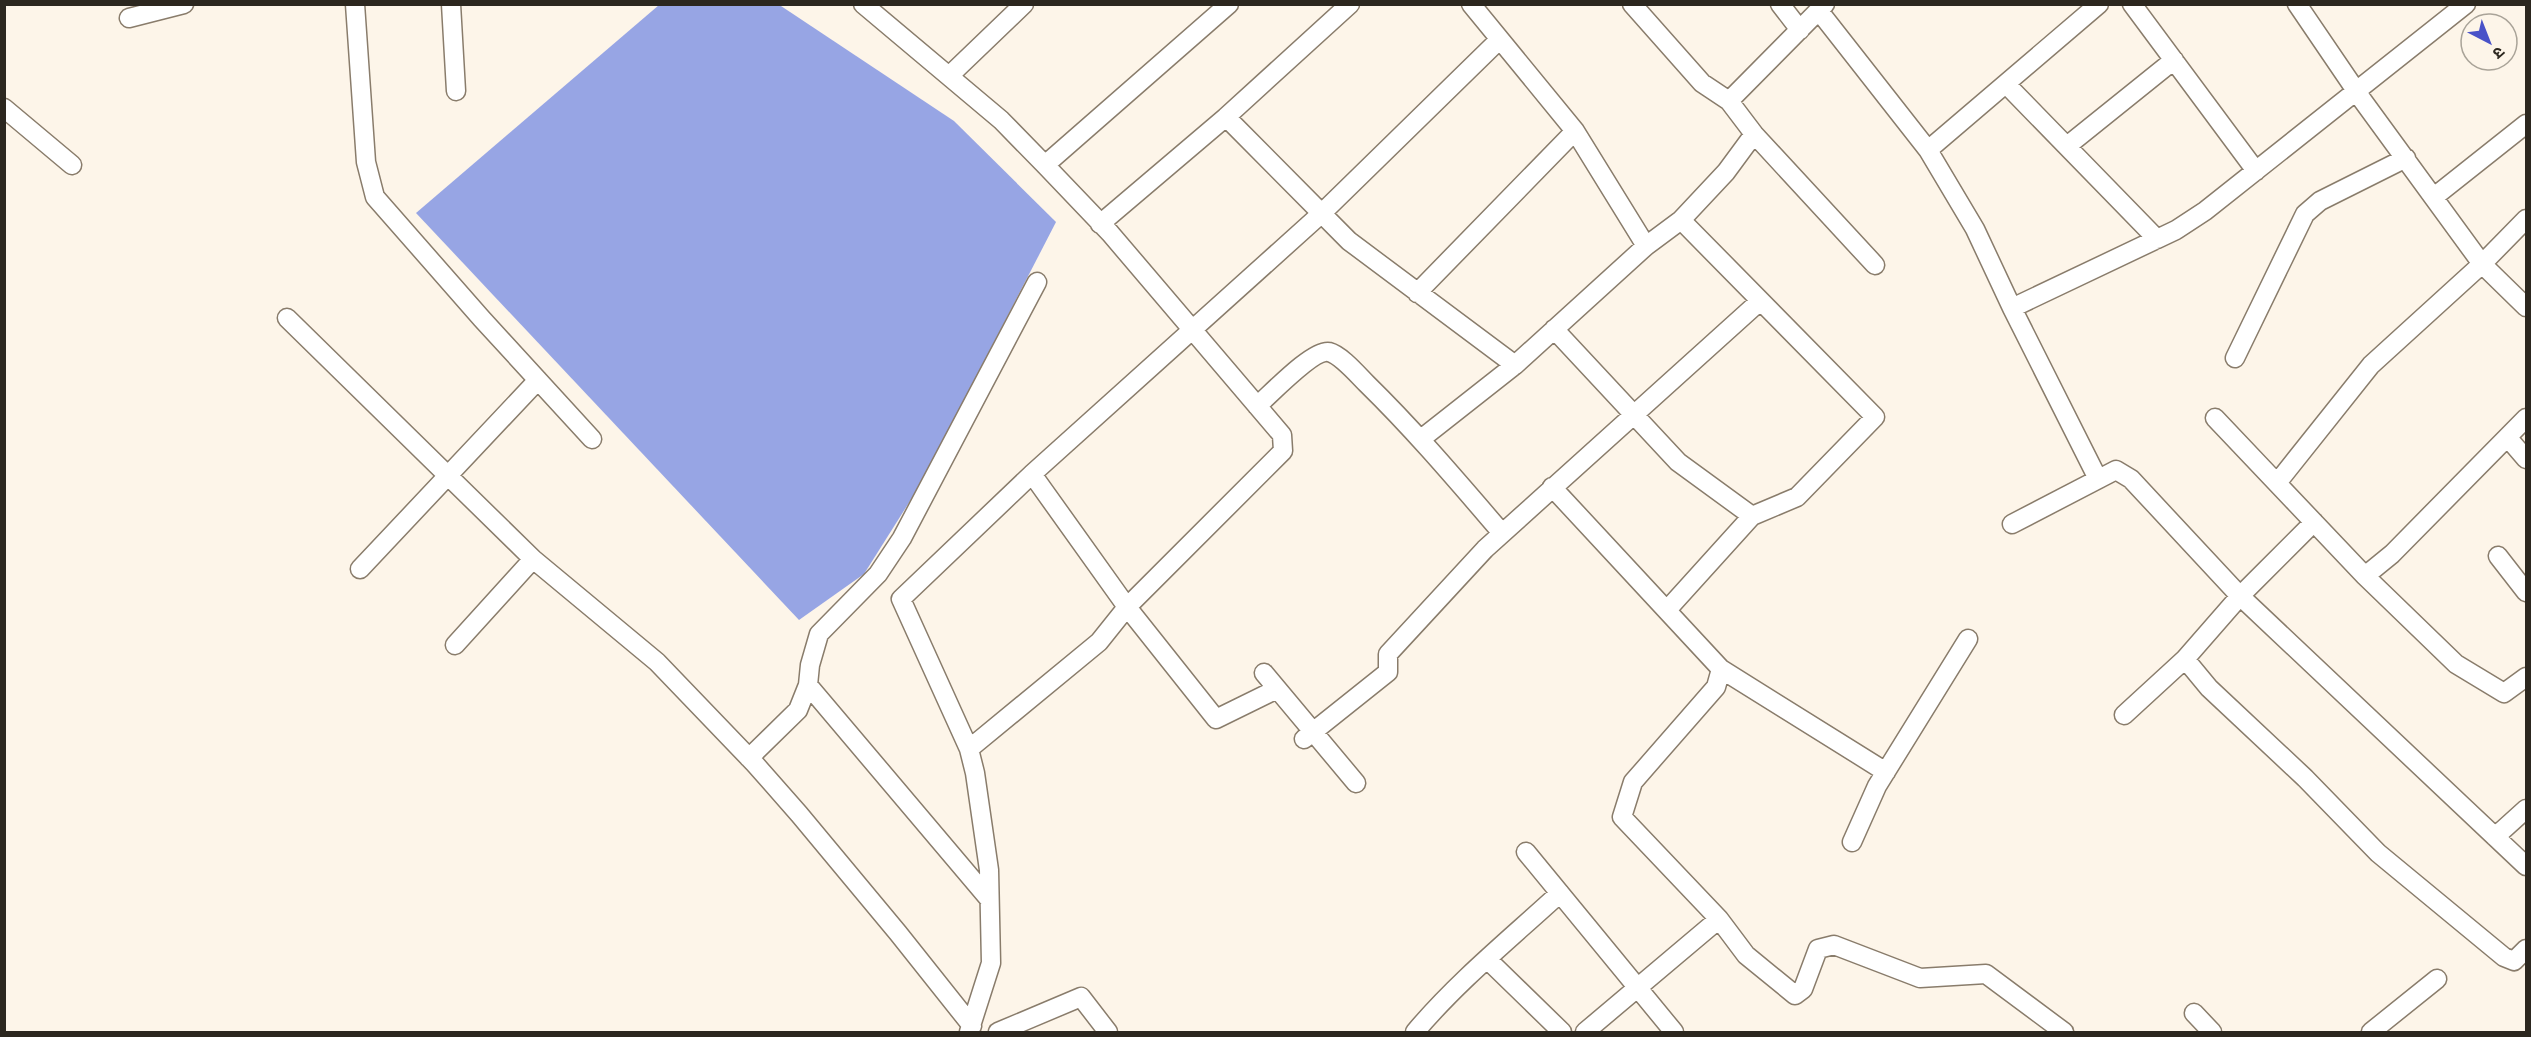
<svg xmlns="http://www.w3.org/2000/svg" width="2531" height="1037" viewBox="0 0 2531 1037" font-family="'Times New Roman','Noto Sans Devanagari',serif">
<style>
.water{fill:#97a5e4}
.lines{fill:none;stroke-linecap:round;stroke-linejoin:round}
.street-casing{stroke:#897c6b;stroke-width:21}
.street{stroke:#fff;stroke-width:18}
</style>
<rect width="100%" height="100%" fill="#fdf5e9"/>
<path class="water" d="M778 4 954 121 1056 222 922 482 864 574 799 620 416 213 659 5Z"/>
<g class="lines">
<defs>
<path id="street" d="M355 4 366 162 375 197 482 319 592 439
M451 4 456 91
M863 4 1001 120 1045 165 1110 233 1282 435 1283 451 1127 607 1099 642 969 749
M1471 4 1575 131 1646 246
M1632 4 1702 83 1729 101 1754 134 1875 265
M1780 4 1800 30
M2132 4 2256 171
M2297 4 2363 101 2482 264 2526 307
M1819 11 1928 150 2099 4
M129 18 184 4
M949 76 1024 4
M2006 84 2157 239
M1729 101 1825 4
M4 108 72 165
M1226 117 1349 241 1515 365
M2067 146 2174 60
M1928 150 1975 229 2012 308 2098 479
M1045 165 1229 4
M2434 197 2526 124
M1100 224 1226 117 1350 4
M1417 293 1575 131
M2012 308 2176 230 2205 211 2466 4
M287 318 533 559 657 662 755 764 799 814 898 933 972 1026
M1554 329 1678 462 1752 516
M2235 358 2305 214 2320 201 2406 158
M1257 406C1270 395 1313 349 1329 352 1341 355 1358 375 1367 384 1415 431 1458 482 1502 533
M2215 418 2365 576 2456 664 2504 693 2526 677
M2508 438 2526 459
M1421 439 1515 365 1646 246 1681 220 1726 172 1754 134
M1032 474 1127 607 1216 719 1277 689
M2277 483 2371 365 2482 264 2526 219
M1552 487 1721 669 1716 687 1633 782 1622 817 1719 919 1746 955 1795 995 1803 989 1818 949 1834 945 1920 978 1986 974 2064 1032
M2012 524 2116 470 2131 479 2240 596 2526 866
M2498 556 2526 592
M360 569 538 380
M2365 576 2392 554 2526 418
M1667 610 1752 516 1797 497 1875 417 1681 220
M455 645 533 559
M2185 659 2209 688 2305 778 2378 853 2504 957 2514 961 2526 949
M1721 669 1886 772
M1264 673 1356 783
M808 685 989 899
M2124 715 2185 659 2240 596 2314 522
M1304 739 1388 672V654L1485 549 1760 301
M749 758 798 710 808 685 810 665 819 634 878 574 902 538 1037 282
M2495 837 2526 809
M1852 842 1877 786 1968 639
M1526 852 1674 1032
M1487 959 1562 1032
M2194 1013 2212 1032
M969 1032 991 963 989 870 975 773 969 749 901 599 1032 474 1322 213 1499 40
M998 1032 1081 997 1108 1032
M1415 1032C1458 981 1511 938 1560 893
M1585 1032 1719 919
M2371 1032 2437 979"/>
</defs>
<use href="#street" class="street-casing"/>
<use href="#street" class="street"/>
</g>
<rect width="2531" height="1037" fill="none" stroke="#2c271f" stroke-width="12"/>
<g transform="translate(2489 42) rotate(138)"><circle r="28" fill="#fdf5e9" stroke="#a9a398" stroke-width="1.5"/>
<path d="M0-4.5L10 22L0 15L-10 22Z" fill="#4952c8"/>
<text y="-9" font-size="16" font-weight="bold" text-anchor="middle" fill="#2c271f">उ</text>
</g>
</svg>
